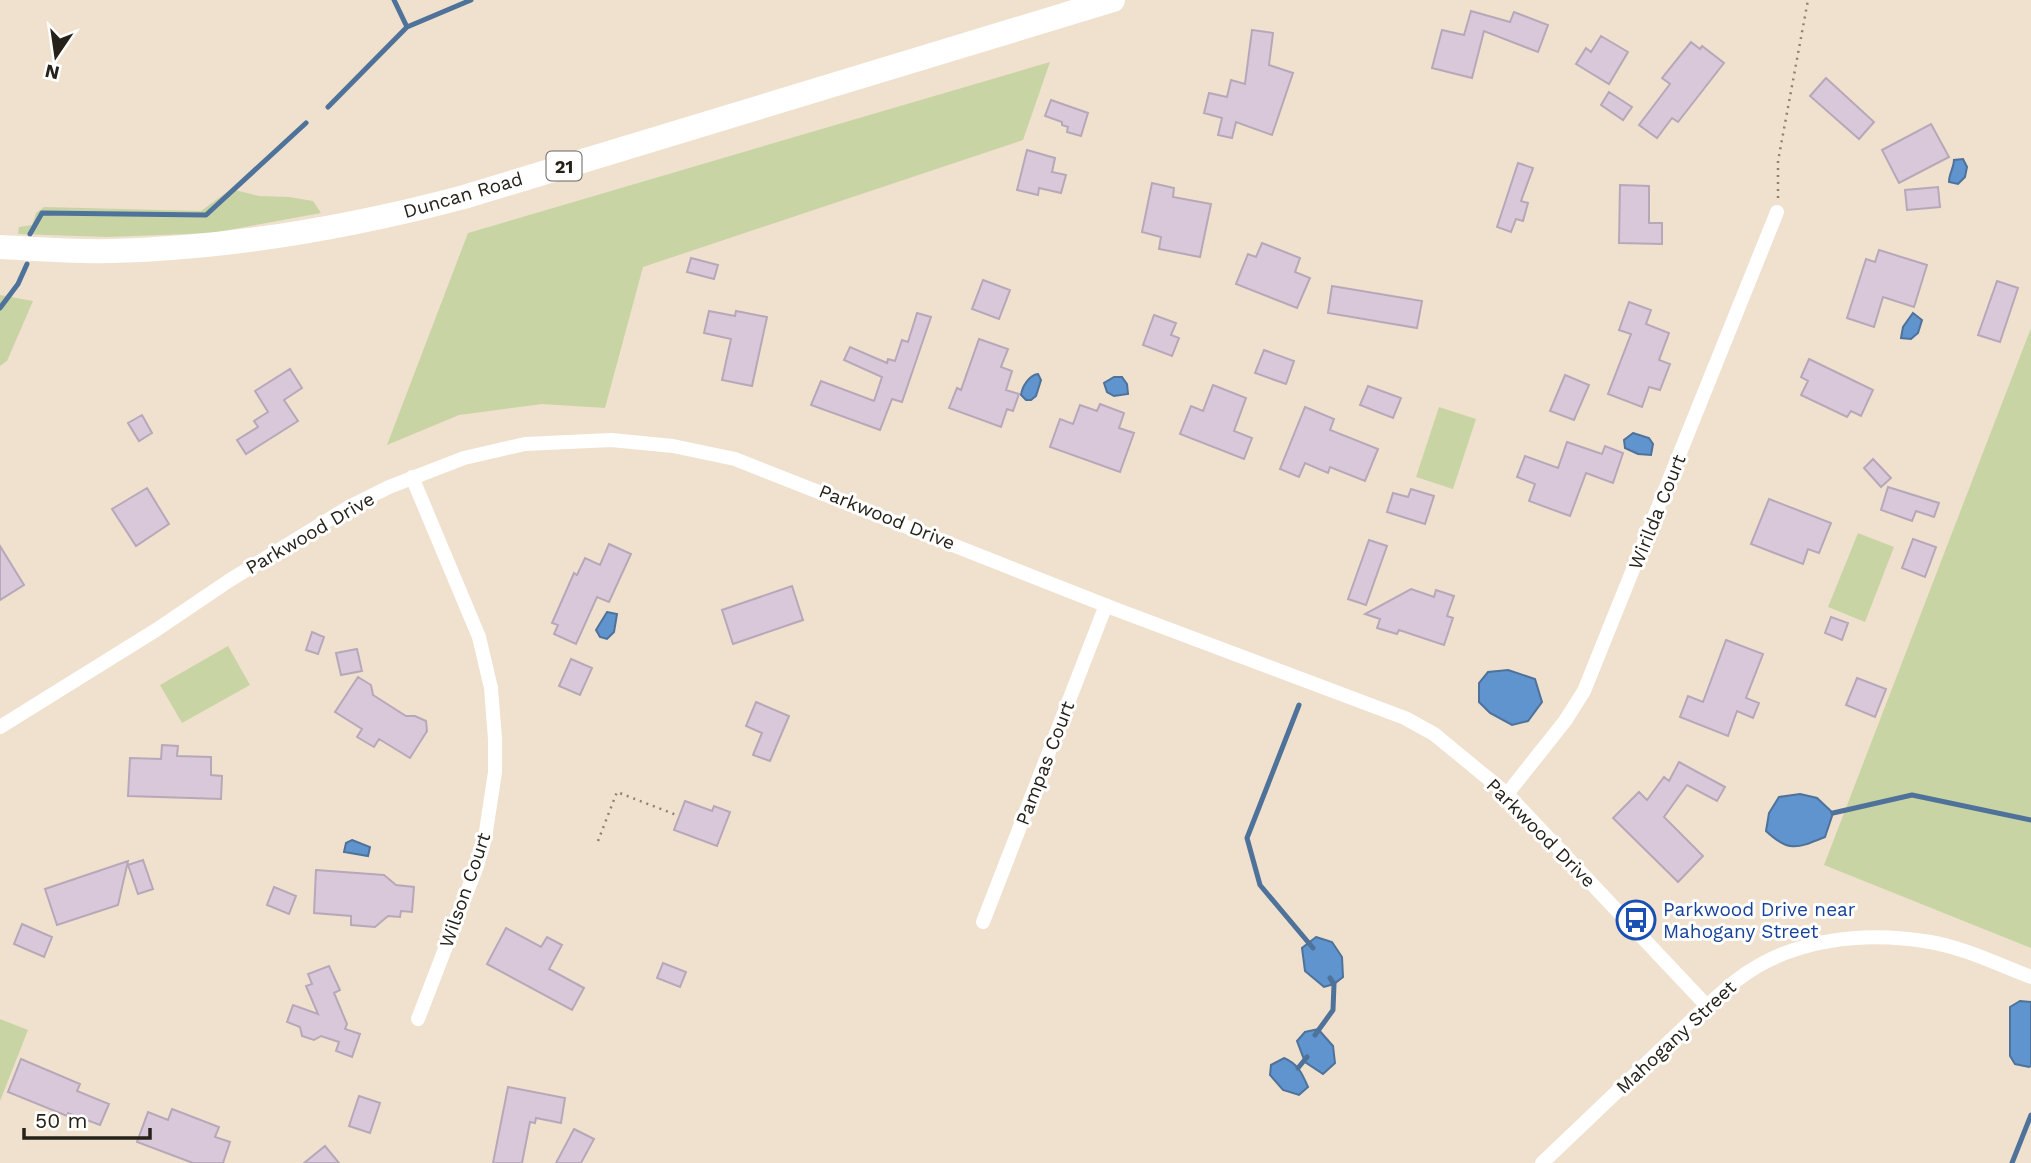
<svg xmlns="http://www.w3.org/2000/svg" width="2031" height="1163" viewBox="0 0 2031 1163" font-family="'Work Sans',sans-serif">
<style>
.green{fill:#c9d4a4}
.water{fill:#5f94cf;stroke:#4e7299;stroke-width:2}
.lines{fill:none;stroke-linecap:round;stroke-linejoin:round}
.stream{stroke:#4e7299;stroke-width:5}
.building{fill:#d8c8da;stroke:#b7a8b9;stroke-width:2}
.path{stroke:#8b8275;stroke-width:2.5;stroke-dasharray:2 5;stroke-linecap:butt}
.minor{stroke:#fff;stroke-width:14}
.trunk{stroke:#fff;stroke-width:24}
.labels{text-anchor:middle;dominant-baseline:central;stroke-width:6;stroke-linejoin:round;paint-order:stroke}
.shield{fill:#fff;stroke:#67645f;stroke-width:2}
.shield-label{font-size:18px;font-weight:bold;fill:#26221a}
.street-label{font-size:19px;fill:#26221a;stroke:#fff}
.transit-label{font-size:19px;fill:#164399;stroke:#fff;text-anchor:start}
</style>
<rect width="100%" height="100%" fill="#efe1ce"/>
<path class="green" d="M1050 62 1023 140 643 267 605 408 542 404 459 415 387 445 468 233Z
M231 189 259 196 289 197 313 201 321 213 212 233 107 237 18 234 19 227 32 225 36 213 44 207 201 211Z
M0 295 33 301 7 361 0 366Z
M2031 328V948L1824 865Z
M1439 407 1476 419 1453 489 1416 477Z
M1858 533 1894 547 1865 622 1828 607Z
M228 646 250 685 182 723 160 685Z
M0 1019 28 1030 0 1101Z"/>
<path class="water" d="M1963 159 1967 167 1965 177 1958 184 1949 182C1949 173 1954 168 1954 160Z
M1913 313 1922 320 1918 333 1911 339 1901 338 1903 327Z
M1038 374 1041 380 1036 396 1031 400H1026L1021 395C1022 387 1029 375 1038 374Z
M1114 377H1122L1127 384 1128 394 1114 396 1107 392 1104 383Z
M1633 433 1649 438 1653 444 1651 455 1638 454 1625 448 1624 440Z
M607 612 617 614 614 632 607 639 600 637 596 630Z
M1508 670 1535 679 1542 702 1528 721 1512 725 1490 713 1479 702V683L1488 672Z
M1800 794 1817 798 1833 813 1825 837C1798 848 1789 853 1766 831L1769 813 1779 797Z
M352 840 370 847 368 856 344 852 346 843Z
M1316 937 1332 942 1342 957 1343 977 1334 984 1324 987 1305 971 1302 948Z
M2020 1001 2031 1002V1066L2029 1067 2015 1064 2010 1056V1007Z
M1318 1029 1333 1046 1335 1063 1323 1074 1305 1062 1297 1041 1305 1032Z
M1284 1058C1298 1064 1302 1073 1308 1087L1299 1095 1283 1090 1270 1075 1271 1065Z"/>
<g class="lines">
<path class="stream" d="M394 0 407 27
M328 107 407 27 471 0
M30 234 42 213 206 215 306 123
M0 308 18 284 27 264
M1299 705 1247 838 1260 885 1313 948
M1833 813 1912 795 2031 820
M1315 1035 1333 1010 1334 984 1330 978
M1298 1068 1307 1057
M2012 1163 2031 1115"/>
</g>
<path class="building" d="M1471 11 1510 22 1514 12 1548 25 1538 52 1484 31 1472 78 1432 68 1442 30 1464 35Z
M1252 30 1273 33 1269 65 1293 73 1272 135 1236 122 1232 138 1218 135 1222 118 1204 113 1209 93 1227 97 1231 80 1245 84Z
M1601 36 1628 52 1609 84 1576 64 1586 48 1591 52Z
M1691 42 1700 49 1702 46 1724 63 1678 122 1672 118 1657 138 1639 125 1670 84 1662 78Z
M1826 78 1874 122 1859 139 1810 96Z
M1609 92 1632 107 1623 120 1601 105Z
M1051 100 1088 113 1081 136 1067 132 1068 127 1062 125V122L1045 116Z
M1931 124 1949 157 1899 183 1882 150Z
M1027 150 1055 158 1052 172 1066 175 1061 193 1039 188 1038 195 1017 190Z
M1518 163 1533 168 1521 201 1528 203 1523 221 1516 219 1511 232 1497 227Z
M1152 183 1174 188 1173 197 1211 204 1200 257 1159 249 1161 237 1142 232Z
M1620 185 1649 186V223H1662V244L1619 243Z
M1938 187 1940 207 1907 210 1905 190Z
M1262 243 1300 258 1295 272 1310 278 1297 308 1236 284 1248 254 1256 257Z
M1879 250 1927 265 1914 307 1883 297 1874 327 1847 318 1866 259 1875 262Z
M691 258 718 265 714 279 687 272Z
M983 280 1010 290 999 319 972 309Z
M1997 281 2018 288 2000 342 1978 335Z
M1332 286 1422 301 1417 328 1328 313Z
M1629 302 1651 310 1646 324 1669 333 1659 360 1670 364 1660 390 1649 387 1642 407 1608 394 1631 334 1619 330Z
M709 311 735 316 736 311 767 317 752 386 722 380 731 339 704 333Z
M917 313 931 317 902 402 892 399 880 430 811 405 821 381 874 401 882 377 844 360 850 347 887 363 888 359 895 361 902 340 908 342Z
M1154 315 1176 323 1171 335 1179 338 1172 356 1143 345Z
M979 339 1008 349 1001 367 1012 371 1006 390 1019 394 1013 411 1007 409 1001 427 949 408 957 388 961 390Z
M1264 350 1294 361 1286 384 1255 373Z
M1809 359 1873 390 1861 416 1851 411 1847 417 1801 395 1808 381 1801 377Z
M290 369 302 388 284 400 298 421 246 454 237 440 258 427 254 421 268 412 255 391Z
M1565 375 1589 385 1574 420 1550 411Z
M1213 385 1246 398 1234 431 1252 438 1244 459 1180 434 1191 406 1203 411Z
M1368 386 1401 398 1393 418 1360 405Z
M1100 404 1124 413 1119 428 1134 433 1120 472 1050 447 1060 419 1073 424 1080 405 1097 411Z
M1305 407 1334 419 1330 430 1378 449 1365 481 1330 467 1328 473 1305 463 1299 477 1280 469Z
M142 415 152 433 139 441 128 423Z
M1567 442 1602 454 1605 446 1623 453 1613 483 1586 473 1570 516 1529 501 1535 484 1517 477 1525 456 1558 468Z
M1873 459 1891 478 1881 487 1864 468Z
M1888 487 1939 503 1934 517 1916 511 1912 521 1881 510Z
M147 488 169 524 136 546 112 509Z
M1411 489 1434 496 1425 524 1387 512 1393 493 1408 497Z
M1769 499 1831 523 1819 553 1808 549 1803 564 1751 544Z
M1913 539 1936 547 1925 577 1902 568Z
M1369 540 1387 546 1366 605 1348 599Z
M609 544 631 554 609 602 597 597 576 644 554 634 558 625 552 623 574 573 577 575 585 558 600 565Z
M0 546 24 585 0 600Z
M792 586 803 620 733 644 722 610Z
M1411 589 1434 597 1436 590 1454 596 1447 616 1453 618 1444 645 1399 630 1397 634 1377 628 1380 619 1365 614Z
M1831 617 1848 623 1842 640 1825 633Z
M312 632 324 637 318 654 306 650Z
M1726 640 1763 654 1746 698 1759 703 1753 718 1737 711 1728 736 1680 717 1688 696 1703 702Z
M357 649 362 671 341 675 336 653Z
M571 659 592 668 580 695 559 686Z
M358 677 371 685 373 695 406 716H415L426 721 427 731 410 758 379 739 374 747 357 737 362 729 335 712Z
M1857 678 1886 689 1875 717 1846 705Z
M756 702 789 716 770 761 753 755 762 733 746 726Z
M162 745 178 746 177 756 211 757V775L222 776 221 799 128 796 130 758 161 759Z
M1679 762 1725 787 1717 801 1687 785 1664 817 1703 856 1678 882 1613 818 1639 792 1647 800 1664 777 1669 781Z
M685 801 712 811 714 806 730 812 717 846 674 830Z
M143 860 153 889 138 894 128 865Z
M128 861 118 905 57 925 45 889Z
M316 870 384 875 396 885 414 887 412 912 401 911 400 917 388 916 375 927 351 925V916L314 913Z
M274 887 296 896 289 914 267 905Z
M22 924 52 937 44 957 14 944Z
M506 928 541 947 547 937 562 945 549 969 584 988 572 1010 487 964Z
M663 963 686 972 680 987 657 978Z
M329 966 340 990 334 993 347 1024 345 1029 360 1034 352 1057 336 1051 339 1042 321 1036 314 1040 302 1036 300 1027 287 1022 293 1005 318 1014 306 986 312 984 308 974Z
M21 1059 80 1084 77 1091 109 1104 100 1125 68 1113 67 1116 8 1092Z
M508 1087 565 1098 561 1123 536 1118 535 1123 530 1122 522 1163H493Z
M359 1096 380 1103 370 1133 349 1126Z
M172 1109 219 1127 215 1137 230 1142 223 1163H193L137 1142 148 1112 168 1120Z
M574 1129 594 1139 581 1163H556Z
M325 1146 339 1163H304Z"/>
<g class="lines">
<path class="path" d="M1778 198V161L1808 0
M598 841 617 792 679 816"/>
<path class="minor" d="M412 477 479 637 491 688 495 739V772L485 838 477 866 418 1019
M0 727 156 630 230 580 349 507 389 487 464 458 525 444 611 440 673 446 735 459 1115 609 1405 718 1434 734 1507 794 1707 1006
M1507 794 1565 721 1584 691 1777 212
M983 922 1106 605
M1542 1163C1581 1126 1620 1089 1658 1052 1684 1028 1709 1002 1737 980 1791 938 1865 931 1930 942 1965 948 1999 965 2031 977"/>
<path class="trunk" d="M0 247C37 249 75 252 112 251 233 248 347 228 464 197L1113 0"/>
</g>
<defs>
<symbol id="bus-ring" viewBox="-11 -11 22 22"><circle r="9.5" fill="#fff" stroke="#1a4fb4" stroke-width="1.5"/><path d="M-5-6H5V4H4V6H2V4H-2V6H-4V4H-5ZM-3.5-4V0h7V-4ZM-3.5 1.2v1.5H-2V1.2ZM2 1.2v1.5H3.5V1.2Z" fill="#1a4fb4"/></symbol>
</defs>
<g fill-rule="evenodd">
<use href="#bus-ring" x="1614" y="898" width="44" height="44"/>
</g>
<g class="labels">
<rect class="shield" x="546.5" y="151.5" width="35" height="29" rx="5"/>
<g class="shield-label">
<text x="564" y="166">21</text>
</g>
<g class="street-label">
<text transform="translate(463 195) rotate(-16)">Duncan Road</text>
<text transform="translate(1657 512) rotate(-68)">Wirilda Court</text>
<text transform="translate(887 517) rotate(22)">Parkwood Drive</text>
<text transform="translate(310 533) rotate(-30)">Parkwood Drive</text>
<text transform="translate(1045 763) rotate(-69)">Pampas Court</text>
<text transform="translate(1541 833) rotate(45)">Parkwood Drive</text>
<text transform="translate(465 890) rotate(-71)">Wilson Court</text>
<text transform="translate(1676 1037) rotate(-43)">Mahogany Street</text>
</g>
<g class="transit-label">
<text x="1663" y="909">Parkwood Drive near<tspan x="1663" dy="22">Mahogany Street</tspan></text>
</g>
</g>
<g transform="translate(56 56) rotate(193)" stroke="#ffffff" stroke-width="5" paint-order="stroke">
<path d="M0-5L12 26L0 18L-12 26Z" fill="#26221a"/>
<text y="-10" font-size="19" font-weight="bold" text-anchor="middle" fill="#26221a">N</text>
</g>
<path d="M24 1128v10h126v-10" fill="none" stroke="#26221a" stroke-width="3.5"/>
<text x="35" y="1128" font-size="21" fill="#26221a" stroke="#ffffff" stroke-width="5" paint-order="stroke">50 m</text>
</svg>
